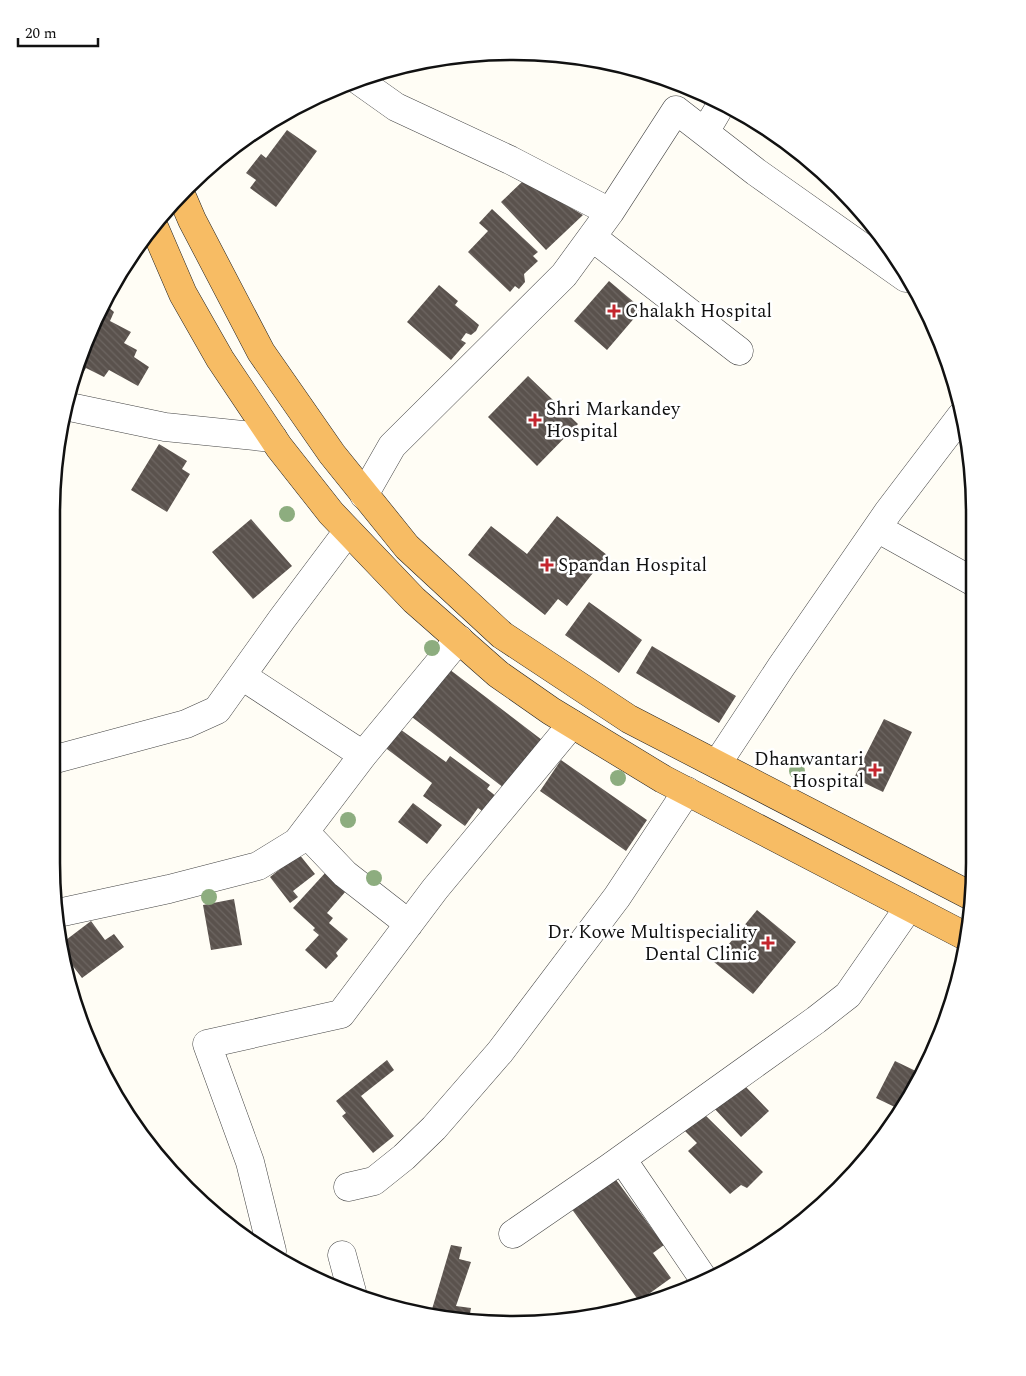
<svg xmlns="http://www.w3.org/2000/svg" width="1026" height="1376" viewBox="0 0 1026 1376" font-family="Spectral,serif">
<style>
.building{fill:url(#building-back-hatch)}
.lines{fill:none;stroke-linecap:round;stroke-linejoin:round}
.minor-casing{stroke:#444;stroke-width:29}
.tertiary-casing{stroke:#444;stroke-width:29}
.trunk-casing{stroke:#222;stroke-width:29}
.minor{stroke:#fff;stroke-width:28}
.tertiary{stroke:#fff;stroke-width:28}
.trunk{stroke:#f7bc64;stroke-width:28}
.tree{fill:#8dad7f}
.poi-dot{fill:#c4262e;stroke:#fff;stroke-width:2}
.labels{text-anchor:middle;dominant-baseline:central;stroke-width:5;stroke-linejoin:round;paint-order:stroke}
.poi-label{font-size:19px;fill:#111;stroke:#fff;text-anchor:start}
.rim{fill:none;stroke:#111;stroke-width:2.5}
</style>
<defs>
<pattern id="building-back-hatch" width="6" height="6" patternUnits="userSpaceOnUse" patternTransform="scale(1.25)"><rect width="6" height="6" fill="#5a524d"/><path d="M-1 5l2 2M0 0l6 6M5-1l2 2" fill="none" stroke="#6d6662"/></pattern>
</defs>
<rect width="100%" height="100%" fill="#fffdf5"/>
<path class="building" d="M287 130 317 151 276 207 250 188 256 180 246 173 261 154 266 158Z
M524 180 583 215 546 250 501 202Z
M492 209 538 252 533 256 538 261 524 274 525 282 519 289 515 286 510 292 468 252 488 231 479 223Z
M609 281 642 309 607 350 574 321Z
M439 285 458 301 455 305 479 325 476 331 471 335 466 333 461 340 466 343 451 360 407 322Z
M107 306 114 312 110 321 131 332 124 343 137 350 134 357 149 367 138 386 109 370 104 377 86 368 80 378 75 376Z
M528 376 578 424 537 466 488 417Z
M159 444 187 461 182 469 190 474 167 512 131 490Z
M557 516 607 555 567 606 558 599 545 615 468 555 491 526 527 554Z
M251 519 292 566 253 599 212 552Z
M589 602 642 640 619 673 565 635Z
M652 646 736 696 719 723 636 673Z
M445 666 542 740 504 788 408 714Z
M884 719 912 732 883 792 854 778Z
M397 727 446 762 450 756 490 785 487 789 497 797 485 813 478 808 465 826 423 796 432 783 383 746Z
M561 760 647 820 626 851 540 791Z
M413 803 442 825 427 844 398 822Z
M299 854 315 874 293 891 298 897 290 903 270 877Z
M326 872 346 891 327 913 333 918 329 923 348 939 336 953 338 956 326 969 305 950 319 935 313 930 315 928 293 908Z
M234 899 242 945 211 950 203 905Z
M757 910 796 942 753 994 714 962Z
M91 921 105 940 114 934 124 947 82 978 63 953 62 943Z
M387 1060 394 1070 361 1096 394 1136 373 1153 342 1116 346 1113 336 1101Z
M895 1061 922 1074 913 1094 901 1110 876 1098Z
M743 1084 769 1111 741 1137 712 1106Z
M703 1113 763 1172 747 1188 741 1185 730 1194 688 1151 697 1143 682 1128Z
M614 1177 664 1245 653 1253 671 1278 639 1301 571 1208Z
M451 1245 462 1247 459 1259 471 1262 456 1306 471 1308 469 1319 430 1316Z"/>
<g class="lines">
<defs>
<path id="minor" d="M358 80 396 107 510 160 610 212
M705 132 722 103
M592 237 739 351
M364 495 392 446 564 275 610 212 676 110 756 172 906 278
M877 528 972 581
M242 676 363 755
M52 760 186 724 217 710 282 619 348 531
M717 764 781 667 888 512 961 416
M305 832 345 874 409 924
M58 913 169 889 258 866 297 842 363 755 459 639
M622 1159 705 1281
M348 1187 374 1181 404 1157 434 1128 500 1052 617 897 687 791
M513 1234 609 1168 816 1020 848 995 909 907
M272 1251 250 1162 207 1044 341 1014 435 889 572 724
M342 1255 352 1292"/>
<path id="tertiary" d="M65 406 165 427 273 438"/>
<path id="trunk" d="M183 199 192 220 261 352 332 454 407 547 502 635 629 719 973 897
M155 229 183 294 220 359 279 447 331 513 414 600 498 674 551 711 663 779 965 936"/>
</defs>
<use href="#minor" class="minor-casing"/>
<use href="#tertiary" class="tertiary-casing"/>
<use href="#trunk" class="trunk-casing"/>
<use href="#minor" class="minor"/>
<use href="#tertiary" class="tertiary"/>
<use href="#trunk" class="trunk"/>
</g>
<g class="tree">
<circle cx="287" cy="514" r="8"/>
<circle cx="432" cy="648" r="8"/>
<circle cx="797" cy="771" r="8"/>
<circle cx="618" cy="778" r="8"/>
<circle cx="348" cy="820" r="8"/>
<circle cx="374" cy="878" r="8"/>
<circle cx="209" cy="897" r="8"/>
</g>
<g class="poi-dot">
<path d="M611.5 303.5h5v5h5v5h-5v5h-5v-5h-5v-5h5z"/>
<path d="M532.5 412.5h5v5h5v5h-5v5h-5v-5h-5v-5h5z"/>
<path d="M544.5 557.5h5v5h5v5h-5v5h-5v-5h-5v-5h5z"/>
<path d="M872.5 762.5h5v5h5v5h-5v5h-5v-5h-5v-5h5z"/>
<path d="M765.5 935.5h5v5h5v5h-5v5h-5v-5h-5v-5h5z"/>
</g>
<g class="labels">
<g class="poi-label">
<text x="625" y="311">Chalakh Hospital</text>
<text x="546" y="409">Shri Markandey<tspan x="546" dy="22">Hospital</tspan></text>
<text x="558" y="565">Spandan Hospital</text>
<text x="864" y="759" text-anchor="end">Dhanwantari<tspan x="864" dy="22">Hospital</tspan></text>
<text x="757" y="932" text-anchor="end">Dr. Kowe Multispeciality<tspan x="757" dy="22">Dental Clinic</tspan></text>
</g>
</g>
<path d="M0 0H1026V1376H0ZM513 60H513A453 453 0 0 1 966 513V863A453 453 0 0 1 513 1316H513A453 453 0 0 1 60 863V513A453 453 0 0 1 513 60Z" fill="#fff" fill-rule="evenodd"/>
<path class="rim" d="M513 60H513A453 453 0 0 1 966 513V863A453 453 0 0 1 513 1316H513A453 453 0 0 1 60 863V513A453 453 0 0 1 513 60Z"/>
<path d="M18 38v8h80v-8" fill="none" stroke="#111111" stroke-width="2.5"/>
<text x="25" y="38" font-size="15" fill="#111111" stroke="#ffffff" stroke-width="4" paint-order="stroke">20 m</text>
</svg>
